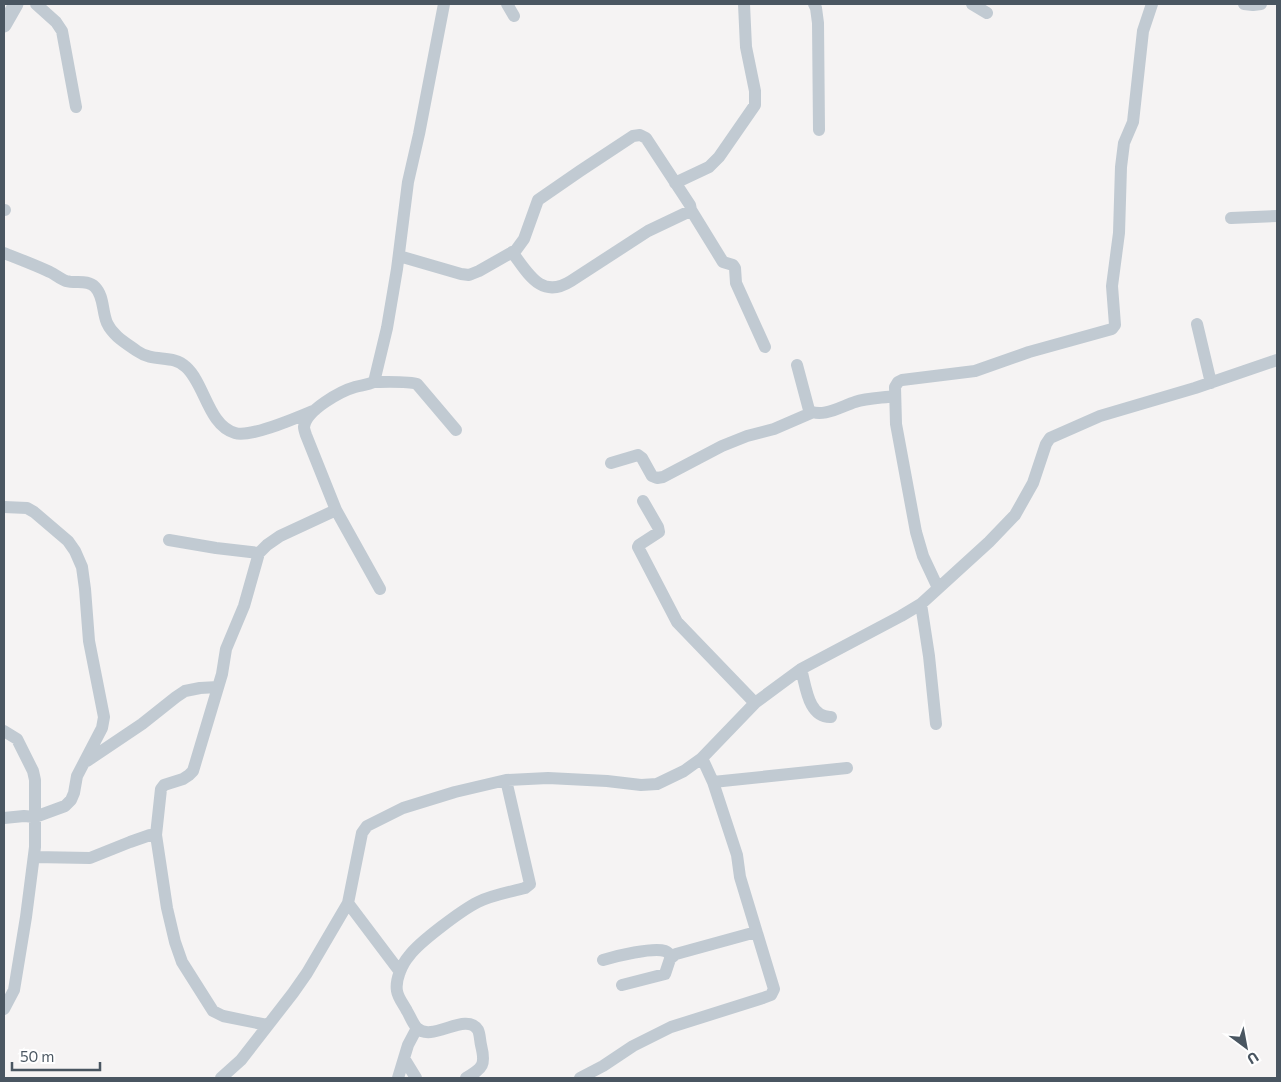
<svg xmlns="http://www.w3.org/2000/svg" width="1281" height="1082" viewBox="0 0 1281 1082" font-family="Commissioner,sans-serif">
<style>
.lines{fill:none;stroke-linecap:round;stroke-linejoin:round}
.minor{stroke:#c1cad2;stroke-width:12}
.tertiary{stroke:#c1cad2;stroke-width:15}
</style>
<rect width="100%" height="100%" fill="#f5f3f3"/>
<g class="lines">
<path class="minor" d="M36 4 56 22 62 31 76 107
M507 4 514 16
M814 4 816 8 818 23 819 130
M972 4 987 13
M1244 4 1253 5 1261 4
M675 183 709 167 719 157 755 105V91L746 47 744 4
M4 210H5
M691 210 723 262 733 265 735 268 736 283 765 347
M1231 218 1277 216
M4 253C19 259 35 265 50 272 55 274 60 279 66 281 76 284 87 279 95 287 104 296 102 311 107 323 113 336 126 343 137 351 154 363 172 354 186 367 205 384 208 425 235 433 251 438 298 417 315 410
M399 256 461 274 469 275 479 271 516 250 524 239 538 200 580 171 633 136 640 135 646 138 690 205 691 210 688 212 648 231 571 281C541 300 528 273 512 252
M1197 324 1211 383
M797 365 809 410C821 419 842 406 855 402 867 398 882 398 895 396
M374 382C383 382 410 381 417 384L456 430
M611 463 638 455 642 458 652 476 657 478 663 477 722 446 747 436 774 429 811 413
M643 501 658 527 659 532 639 545 638 547 677 622 755 703
M4 507 27 508 34 512 68 541 75 551 82 567 85 589 89 641 104 717 102 728 77 776 74 793 71 800 65 806 35 817 24 816 4 818
M169 540 216 548 259 553
M938 588 923 556 916 532 896 424 895 387 898 382 902 380 975 371 1029 352 1112 329 1115 325 1112 286 1119 233 1121 167 1124 143 1133 122 1143 31 1152 4
M380 589 336 510 306 435C305 432 304 429 304 427 306 410 341 391 355 387 362 385 367 385 374 382L387 328 397 269 408 182 419 134 444 4
M921 604 929 656 936 724
M801 669C806 686 808 718 831 717
M4 731 17 739 33 771 35 780V847L26 917 14 990 4 1009
M87 761 142 724 176 697 185 691 200 688 218 687
M713 782 847 768
M156 835 161 789 164 785 183 779 189 775 193 771 222 674 226 649 244 606 259 553 267 545 280 536 336 510
M34 857 90 858 130 842 150 835H156L167 908 175 942 182 962 213 1011 223 1016 267 1025
M348 903 400 972
M603 960C616 956 653 947 665 951 668 952 669 954 672 956
M622 985 665 974 670 959 676 954 756 932
M405 1060 416 1078
M221 1078 241 1060 293 993 307 973 348 903 362 833 367 826 403 808 455 792 506 780 548 778 607 781 641 785 657 784 684 771 702 758 755 703 801 669 901 616 921 604 989 542 1015 515 1033 483 1046 444 1050 438 1100 416 1195 388 1277 360
M398 1078 408 1045 417 1028
M466 1078C483 1068 486 1065 481 1045 480 1041 480 1034 478 1030 466 1011 432 1043 417 1028 413 1024 410 1016 407 1011 404 1005 398 998 397 991 395 980 402 964 409 956 419 942 462 910 478 902 492 895 510 892 525 888L530 884 506 780
M580 1078 603 1066 633 1046 671 1027 763 998 771 995 774 989 740 877 737 855 713 782 702 758"/>
<path class="tertiary" d="M4 25 16 4"/>
</g>
<rect width="1281" height="1082" fill="none" stroke="#4a5661" stroke-width="10"/>
<g transform="translate(1246 1047) rotate(148)" stroke="#ffffff" stroke-width="4" paint-order="stroke">
<path d="M0-4L9 19L0 12L-9 19Z" fill="#4a5661"/>
<text y="-8" font-size="14" font-weight="bold" text-anchor="middle" fill="#4a5661">U</text>
</g>
<path d="M12 1062v8h88v-8" fill="none" stroke="#4a5661" stroke-width="2.5"/>
<text x="20" y="1062" font-size="15" fill="#4a5661" stroke="#ffffff" stroke-width="4" paint-order="stroke">50 m</text>
</svg>
